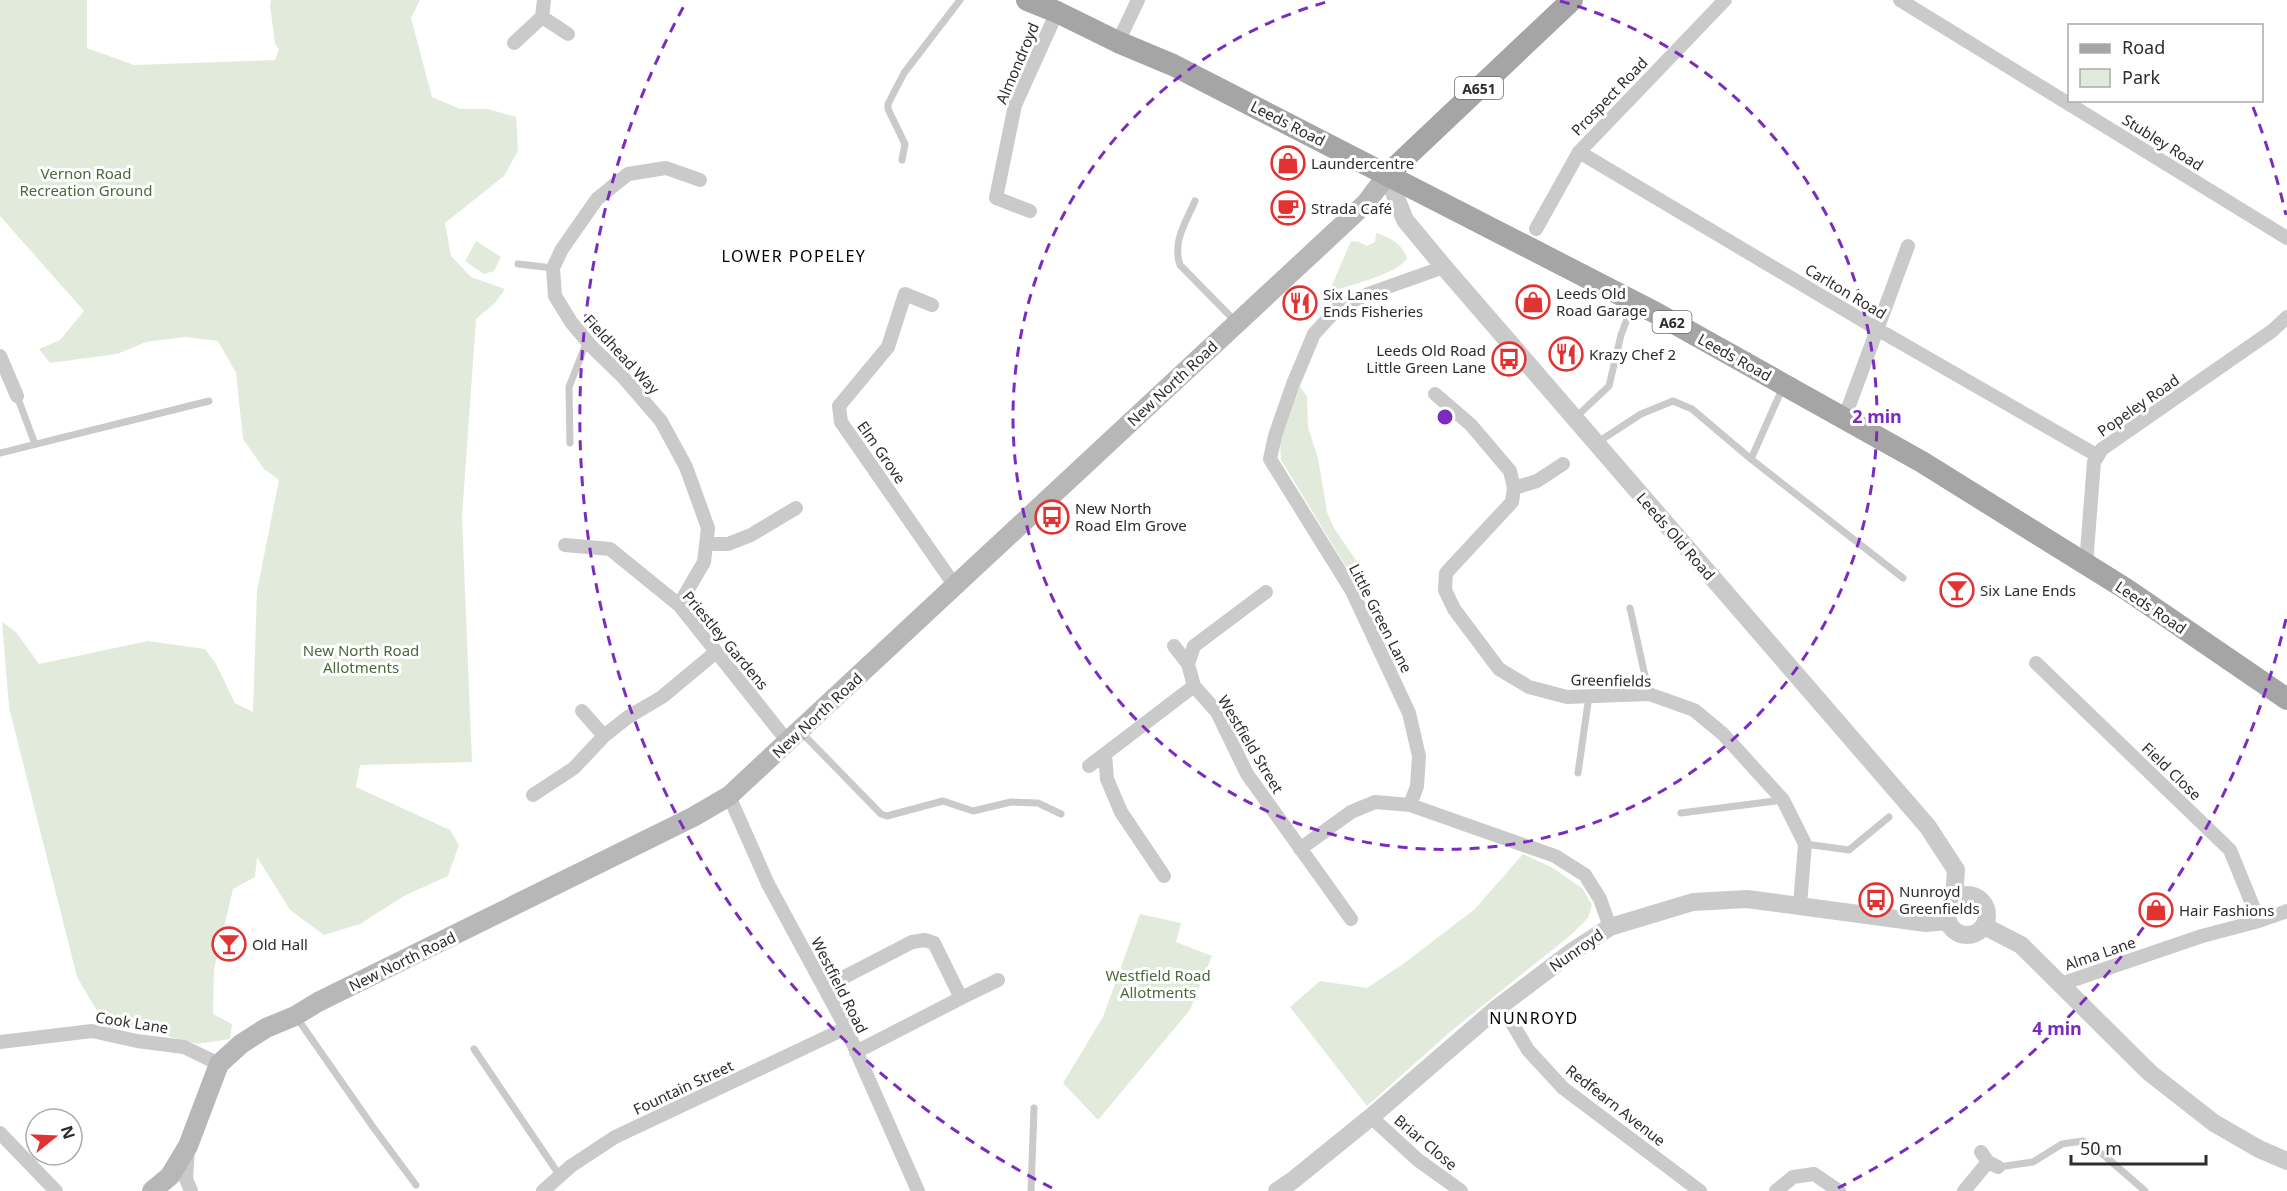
<svg xmlns="http://www.w3.org/2000/svg" width="2287" height="1191" viewBox="0 0 2287 1191" font-family="'Noto Sans',sans-serif">
<style>
.green{fill:#e2ebdb}
.lines{fill:none;stroke-linecap:round;stroke-linejoin:round}
.service{stroke:#cacaca;stroke-width:7}
.minor{stroke:#cacaca;stroke-width:14}
.tertiary{stroke:#cacaca;stroke-width:18}
.secondary{stroke:#b7b7b7;stroke-width:20}
.primary{stroke:#a5a5a5;stroke-width:22}
.ring{fill:none;stroke:#7b2cbf;stroke-width:3;stroke-dasharray:10 8}
.labels{text-anchor:middle;dominant-baseline:central;stroke-width:6;stroke-linejoin:round;paint-order:stroke}
.shield{fill:#fff;stroke:#6c6c6c;stroke-width:1.5}
.shield-label{font-size:14px;font-weight:bold;fill:#2d2d2d}
.street-label{font-size:15px;fill:#2d2d2d;stroke:#fff}
.poi-label{font-size:15px;fill:#2d2d2d;stroke:#fff;text-anchor:start}
.park-label{font-size:15px;fill:#4c683c;stroke:#fff}
.neighbourhood-label{font-size:16px;letter-spacing:1.5px;fill:#000;stroke:#fff}
.centre{fill:#7b2cbf;stroke:#fff;stroke-width:3}
.ring-label{font-size:18px;text-anchor:middle;font-weight:bold;fill:#7b2cbf;stroke:#fff;stroke-width:6;stroke-linejoin:round;paint-order:stroke}
</style>
<rect width="100%" height="100%" fill="#fff"/>
<path class="green" d="M0 0H87V48L134 65 275 60 279 49 275 44 270 5 271 0H420L411 18 432 97 460 109H488L516 117 518 151 504 176 445 223 451 256 471 277 505 289 495 303 476 319 462 517 472 762 360 765 356 787 450 830 459 845 448 876 404 896 360 924 324 935 290 910 257 857 255 877 233 889 214 969 213 1014 232 1024 230 1039 197 1044 138 1028H107L77 977 9 707 2 622 16 632 39 664 148 641 205 649 216 664 235 703 253 712 257 591 279 480 264 469 243 439 236 373 218 341 185 337 146 342 117 354 50 363 39 349 60 340 84 311 0 216Z
M1376 233C1390 237 1402 244 1407 258 1399 274 1347 286 1329 292L1351 241 1359 242 1367 246 1375 242Z
M476 241 501 257 494 271 484 274 465 261Z
M1300 386 1307 397 1308 427 1318 458 1327 512 1334 528 1362 569 1348 570 1281 460 1280 442Z
M1523 854 1553 868 1583 889 1592 905 1588 918 1572 934 1450 1032 1367 1106 1290 1007 1320 981 1367 988 1403 964 1475 909Z
M1140 914 1181 923 1176 942 1212 956 1190 1010 1098 1120 1063 1083 1103 1017Z"/>
<g class="lines">
<path class="service" d="M902 160 905 144 888 109V104L904 73 960 0
M1195 201C1186 222 1172 242 1180 265L1235 321
M518 264 553 268
M17 396 35 444
M1575 418 1609 386 1621 335 1633 303
M1598 442 1641 414 1673 401 1692 409 1751 459 1903 578
M570 443 569 387 587 341
M0 453 209 401
M1751 459 1783 387
M1630 608 1649 694
M802 733 881 814 887 816 943 801 973 811 1011 802 1038 803 1061 814
M1578 773 1589 696
M1681 813 1783 800
M1805 844 1849 850 1889 817
M297 1018 373 1127 416 1185
M474 1049 560 1176
M1998 1167 2033 1162 2062 1144 2083 1141 2106 1157 2145 1191
M1031 1191 1034 1108"/>
<path class="minor" d="M1900 0 2287 238
M542 17 568 34
M1118 42 1138 0
M514 43 542 17 544 0
M1579 152 1877 329 2098 456
M1030 211 996 198 1015 105 1057 12
M1536 229 1579 152 1725 0
M932 305 905 294 888 347 839 406 841 422 955 586
M0 356 17 396
M1435 394 1471 425 1510 471 1514 488 1512 502 1446 573 1445 590 1454 609 1499 669 1529 687 1567 697 1649 694 1694 710 1723 734 1783 800 1805 844 1800 905
M1844 419 1908 246
M1514 488 1537 481 1563 464
M706 544H728L751 535 796 508
M565 545 610 549 679 605 788 742
M2086 564 2094 462 2102 449 2272 331 2287 317
M679 605 704 562 708 528 686 467 661 421 623 377 591 346 571 322 555 296 553 268 562 249 597 199 628 174 666 168 700 180
M1174 646 1188 664 1194 686 1217 712 1247 774 1351 919
M2036 663 2230 850 2259 921
M1188 664 1194 646 1266 592
M582 711 604 736
M1105 754 1107 779 1121 812 1164 876
M1089 766 1194 686
M533 795 574 768 604 736 628 717 662 697 716 652
M729 796 768 884 846 1028 918 1191
M1410 805 1417 786 1419 756 1409 713 1352 591 1270 459 1275 436 1293 384 1314 334 1324 323 1338 308 1368 294 1444 267
M1300 849 1351 812 1375 802 1410 805 1555 856 1585 875 1600 899 1610 927
M2061 984 2202 936 2259 921 2287 911
M825 987 912 942 925 940 934 943 961 998 856 1052
M961 998 998 980
M1496 1009 1512 1023 1528 1050 1563 1088 1700 1191
M0 1042 92 1031 137 1041 184 1047 219 1064
M1371 1117 1418 1160 1461 1191
M0 1133 56 1191
M188 1148 186 1179 191 1191
M1981 1152 1988 1162 1998 1167
M543 1191 571 1166 615 1137 846 1028
M1776 1191 1793 1177 1814 1174 1839 1191
M1964 1191 1988 1162"/>
<path class="tertiary" d="M1387 175 1405 220 1444 267 1928 827 1956 870 1954 899
M1947 915a20 20 0 1 1 40 0a20 20 0 1 1-40 0Z
M1984 926 2021 945 2150 1073 2214 1123 2259 1149 2287 1161
M1277 1191 1292 1181 1371 1117 1496 1009 1573 951 1610 927 1693 902 1747 899 1926 923 1948 921"/>
<path class="secondary" d="M152 1191 170 1176 188 1146 219 1064 241 1044 266 1028 295 1016 318 1002 693 817 729 796 1366 203 1387 175"/>
<path class="primary" d="M1027 0 1057 12 1118 42 1173 65 1656 313 1922 462 2126 589 2287 699
M1387 175 1572 0"/>
</g>
<g class="ring">
<path d="M1560 1A432 432 0 1 1 1330 1"/>
<path d="M2286 619A865 865 0 0 1 1838 1188M1052 1188A865 865 0 0 1 685 4M2253 107A865 865 0 0 1 2286 215"/>
</g>
<defs>
<symbol id="shop-ring" viewBox="-11 -11 22 22"><circle r="9.5" fill="#fff" stroke="#e13432" stroke-width="1.5"/><path d="M-5-2.5h2.3a2.7 3.5 0 0 1 5.4 0H5L5.5 6h-11ZM-1.5-2.5h3a1.5 2.3 0 0 0-3 0Z" fill="#e13432"/></symbol>
<symbol id="cafe-ring" viewBox="-11 -11 22 22"><circle r="9.5" fill="#fff" stroke="#e13432" stroke-width="1.5"/><path d="M-5.5-4.5H6V0H3Q3 3.5 0 3.5H-2.5Q-5.5 3.5-5.5 0ZM3-3.2v2h1.7v-2ZM-6 4.5H4V6H-6Z" fill="#e13432"/></symbol>
<symbol id="restaurant-ring" viewBox="-11 -11 22 22"><circle r="9.5" fill="#fff" stroke="#e13432" stroke-width="1.5"/><path d="M-5-6h1v4h1v-4h1v4h1v-4h1v5L-1.5 .5V6h-2V.5L-5-1ZM5-6V6H3V1.5H1.5Q1.5-4 5-6Z" fill="#e13432"/></symbol>
<symbol id="bus-ring" viewBox="-11 -11 22 22"><circle r="9.5" fill="#fff" stroke="#e13432" stroke-width="1.5"/><path d="M-5-6H5V4H4V6H2V4H-2V6H-4V4H-5ZM-3.5-4V0h7V-4ZM-3.5 1.2v1.5H-2V1.2ZM2 1.2v1.5H3.5V1.2Z" fill="#e13432"/></symbol>
<symbol id="bar-ring" viewBox="-11 -11 22 22"><circle r="9.5" fill="#fff" stroke="#e13432" stroke-width="1.5"/><path d="M-6-5H6L.8 .8V4.5H3.5V6h-7V4.5H-.8V.8Z" fill="#e13432"/></symbol>
</defs>
<g fill-rule="evenodd">
<use href="#shop-ring" x="1269" y="144" width="38" height="38"/>
<use href="#cafe-ring" x="1269" y="189" width="38" height="38"/>
<use href="#shop-ring" x="1514" y="283" width="38" height="38"/>
<use href="#restaurant-ring" x="1281" y="284" width="38" height="38"/>
<use href="#restaurant-ring" x="1547" y="335" width="38" height="38"/>
<use href="#bus-ring" x="1490" y="340" width="38" height="38"/>
<use href="#bus-ring" x="1033" y="498" width="38" height="38"/>
<use href="#bar-ring" x="1938" y="571" width="38" height="38"/>
<use href="#bus-ring" x="1857" y="881" width="38" height="38"/>
<use href="#shop-ring" x="2137" y="891" width="38" height="38"/>
<use href="#bar-ring" x="210" y="925" width="38" height="38"/>
</g>
<g class="labels">
<g class="shield">
<rect x="1455" y="77" width="48" height="22" rx="4.5"/>
<rect x="1652.5" y="311" width="39" height="22" rx="4.5"/>
</g>
<g class="shield-label">
<text x="1479" y="88">A651</text>
<text x="1672" y="322">A62</text>
</g>
<g class="street-label">
<text transform="translate(1017 63) rotate(-67)">Almondroyd</text>
<text transform="translate(1609 96) rotate(-46)">Prospect Road</text>
<text transform="translate(1288 123) rotate(27)">Leeds Road</text>
<text transform="translate(2163 142) rotate(32)">Stubley Road</text>
<text transform="translate(1846 291) rotate(31)">Carlton Road</text>
<text transform="translate(622 354) rotate(47)">Fieldhead Way</text>
<text transform="translate(1735 357) rotate(29)">Leeds Road</text>
<text transform="translate(1172 383) rotate(-43)">New North Road</text>
<text transform="translate(2138 405) rotate(-35)">Popeley Road</text>
<text transform="translate(882 452) rotate(55)">Elm Grove</text>
<text transform="translate(1676 536) rotate(49)">Leeds Old Road</text>
<text transform="translate(2151 607) rotate(34)">Leeds Road</text>
<text transform="translate(1381 618) rotate(63)">Little Green Lane</text>
<text transform="translate(726 640) rotate(50)">Priestley Gardens</text>
<text transform="translate(1611 680) rotate(1)">Greenfields</text>
<text transform="translate(817 715) rotate(-43)">New North Road</text>
<text transform="translate(1251 744) rotate(59)">Westfield Street</text>
<text transform="translate(2172 771) rotate(44)">Field Close</text>
<text transform="translate(1576 950) rotate(-35)">Nunroyd</text>
<text transform="translate(2100 953) rotate(-19)">Alma Lane</text>
<text transform="translate(402 961) rotate(-26)">New North Road</text>
<text transform="translate(840 985) rotate(63)">Westfield Road</text>
<text transform="translate(132 1022) rotate(9)">Cook Lane</text>
<text transform="translate(683 1087) rotate(-25)">Fountain Street</text>
<text transform="translate(1616 1105) rotate(38)">Redfearn Avenue</text>
<text transform="translate(1426 1142) rotate(40)">Briar Close</text>
</g>
<g class="poi-label">
<text x="1311" y="163">Laundercentre</text>
<text x="1311" y="208">Strada Café</text>
<text x="1556" y="293">Leeds Old<tspan x="1556" dy="17">Road Garage</tspan></text>
<text x="1323" y="294">Six Lanes<tspan x="1323" dy="17">Ends Fisheries</tspan></text>
<text x="1486" y="350" text-anchor="end">Leeds Old Road<tspan x="1486" dy="17">Little Green Lane</tspan></text>
<text x="1589" y="354">Krazy Chef 2</text>
<text x="1075" y="508">New North<tspan x="1075" dy="17">Road Elm Grove</tspan></text>
<text x="1980" y="590">Six Lane Ends</text>
<text x="1899" y="891">Nunroyd<tspan x="1899" dy="17">Greenfields</tspan></text>
<text x="2179" y="910">Hair Fashions</text>
<text x="252" y="944">Old Hall</text>
</g>
<g class="park-label">
<text x="86" y="173">Vernon Road<tspan x="86" dy="17">Recreation Ground</tspan></text>
<text x="361" y="650">New North Road<tspan x="361" dy="17">Allotments</tspan></text>
<text x="1158" y="975">Westfield Road<tspan x="1158" dy="17">Allotments</tspan></text>
</g>
<g class="neighbourhood-label">
<text x="794" y="256">LOWER POPELEY</text>
<text x="1534" y="1018">NUNROYD</text>
</g>
</g>
<circle cx="1445" cy="417" r="9" class="centre"/>
<g class="ring-label">
<text x="1877" y="423">2 min</text>
<text x="2057" y="1035">4 min</text>
</g>
<rect x="2068" y="24" width="195" height="78" fill="#ffffff" stroke="#ababab" stroke-width="1.5"/>
<rect x="2080" y="44" width="30" height="9" fill="#a5a5a5" stroke="#ababab" stroke-width="1.5"/>
<text x="2122" y="54" font-size="18" fill="#2d2d2d">Road</text>
<rect x="2080" y="69" width="30" height="18" fill="#e2ebdb" stroke="#ababab" stroke-width="1.5"/>
<text x="2122" y="84" font-size="18" fill="#2d2d2d">Park</text>
<g transform="translate(54 1137) rotate(72)"><circle r="28" fill="#ffffff" stroke="#ababab" stroke-width="1.5"/>
<path d="M0-4.5L10 22L0 15L-10 22Z" fill="#e13432"/>
<text y="-9" font-size="16" font-weight="bold" text-anchor="middle" fill="#2d2d2d">N</text>
</g>
<path d="M2071 1155v9h135v-9" fill="none" stroke="#2d2d2d" stroke-width="3"/>
<text x="2080" y="1155" font-size="18" fill="#2d2d2d" stroke="#ffffff" stroke-width="4.5" paint-order="stroke">50 m</text>
</svg>
